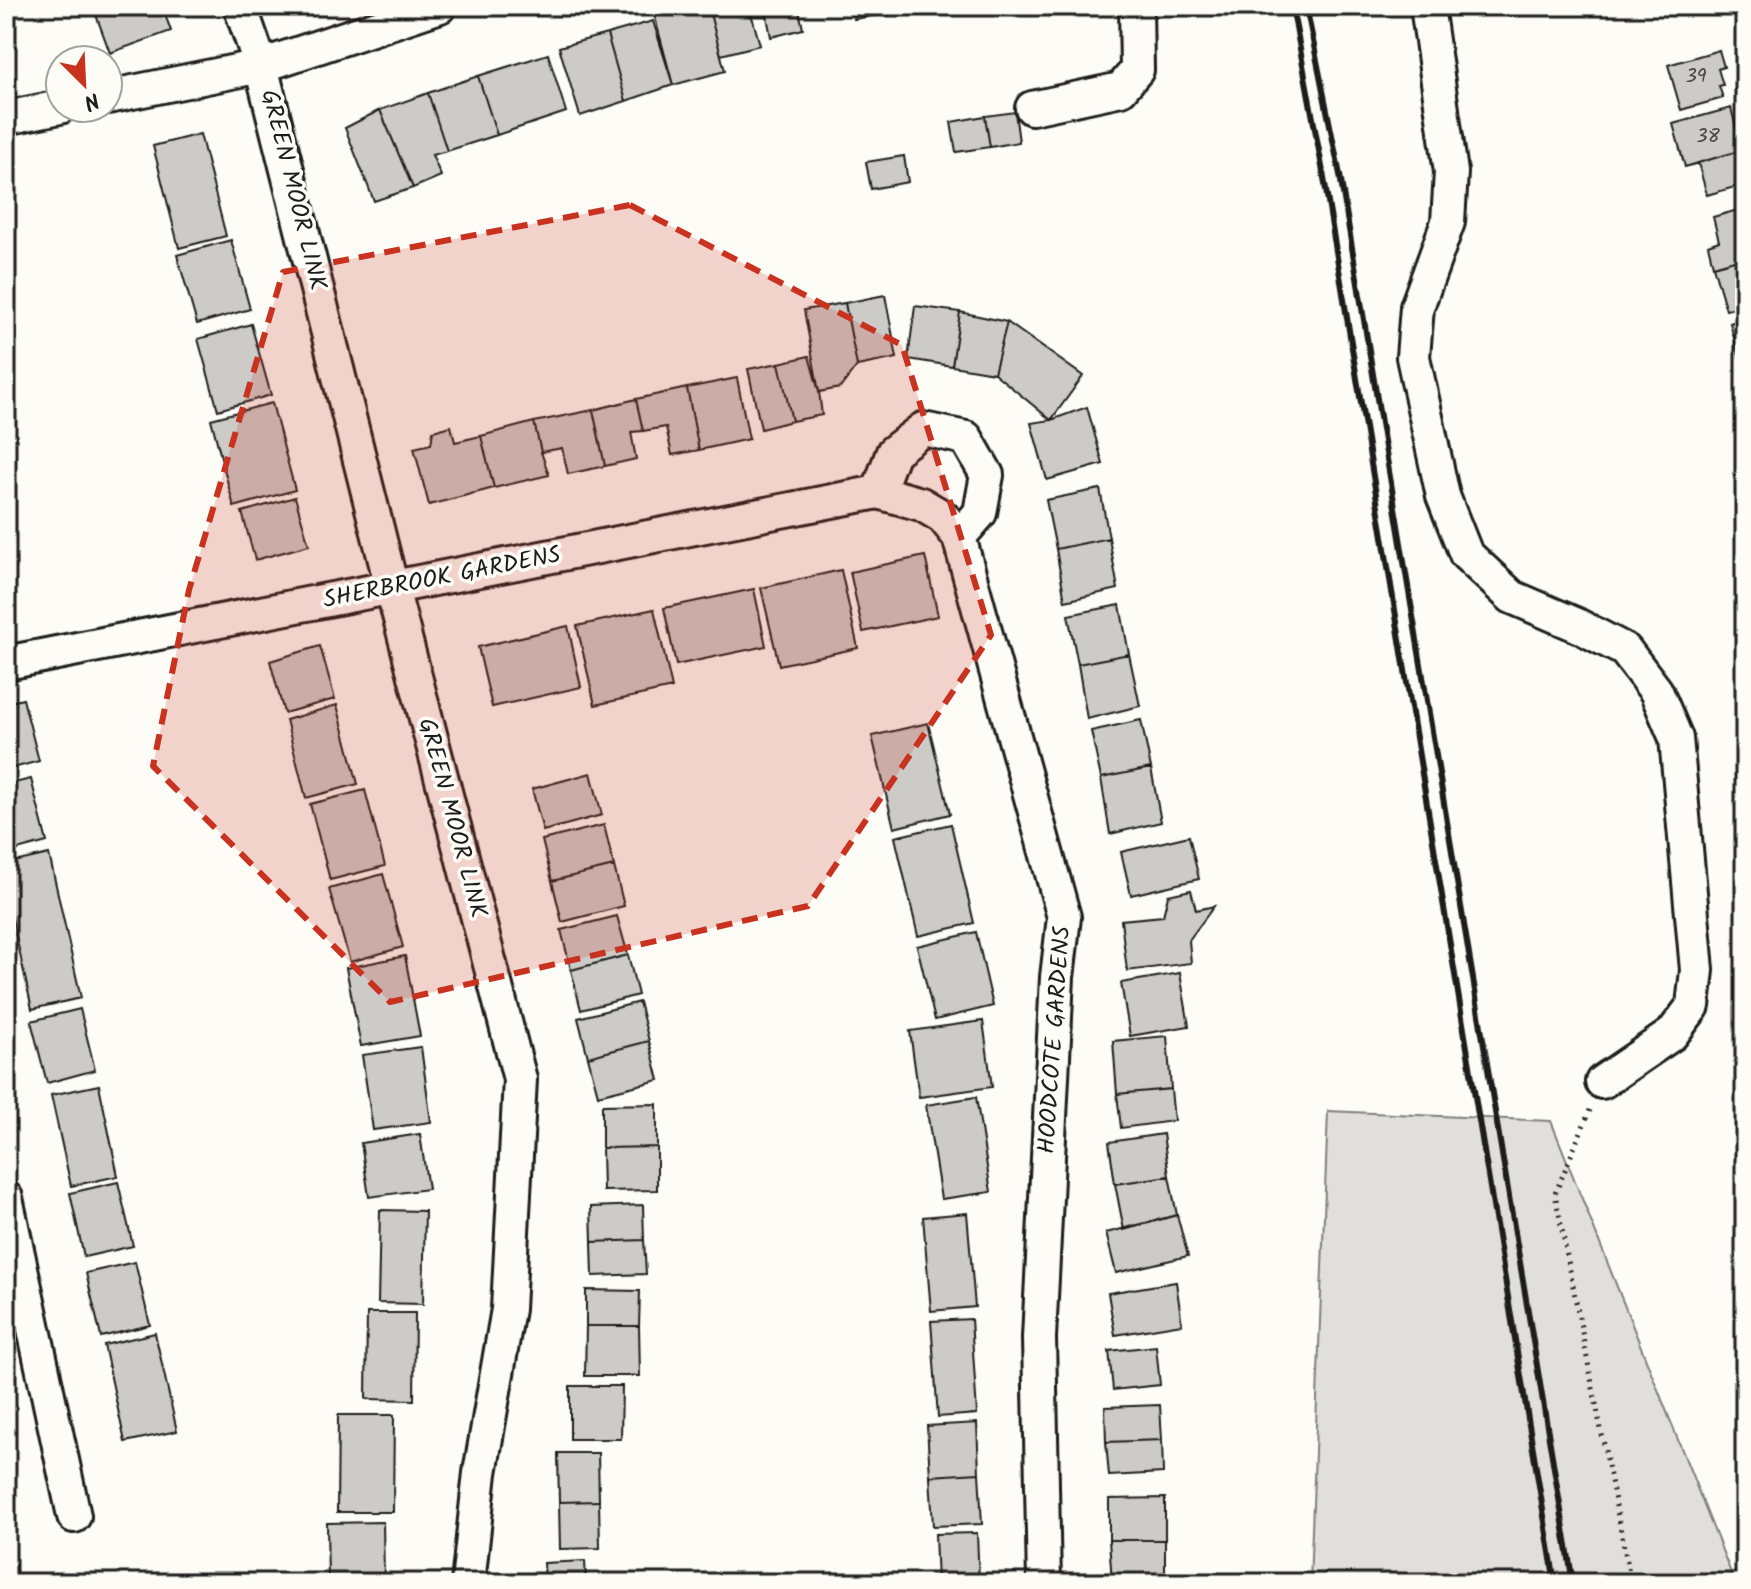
<svg xmlns="http://www.w3.org/2000/svg" width="1751" height="1589" viewBox="0 0 1751 1589" font-family="Kalam,sans-serif">
<style>
.green{fill:#e0dfdb;stroke:#7e7e7c;stroke-width:2}
.building{fill:#cccbc8;stroke:#1c1c1c;stroke-width:2}
.lines{fill:none;stroke-linecap:round;stroke-linejoin:round}
.street-casing{stroke:#1c1c1c;stroke-width:38}
.path{stroke:#1c1c1c;stroke-width:5;stroke-dasharray:2 6;stroke-linecap:butt}
.street{stroke:#fdfcf7;stroke-width:32}
.rail{stroke:#1c1c1c;stroke-width:6}
.marked{fill:#c8321e;fill-opacity:0.2;stroke:#c8321e;stroke-width:6;stroke-dasharray:16 10;stroke-linejoin:round}
.labels{text-anchor:middle;dominant-baseline:central;stroke-width:7;stroke-linejoin:round;paint-order:stroke}
.number-label{font-size:20px;fill:#484847}
.street-label{font-size:24px;fill:#1c1c1c;stroke:#fdfcf7}
</style>
<rect width="100%" height="100%" fill="#fdfcf7"/>
<filter id="ink" filterUnits="userSpaceOnUse"><feTurbulence type="fractalNoise" baseFrequency=".0125" numOctaves="2"/><feDisplacementMap in="SourceGraphic" scale="16" xChannelSelector="R" yChannelSelector="G"/><feConvolveMatrix kernelMatrix="1 2 1 2 8 2 1 2 1" color-interpolation-filters="sRGB"/></filter>
<g filter="url(#ink)">
<path class="green" d="M1328 1111 1551 1121 1735 1583H1310Z"/>
<path class="building" d="M111 6H162L171 31 110 53 95 12Z
M656 6H708L725 71 673 85 652 7Z
M708 6H749L760 45 721 55Z
M765 6H818L799 10 803 29 771 37Z
M852 6H929L854 19Z
M653 21 673 85 626 101 607 34Z
M607 34 626 101 580 116 559 47Z
M1719 50 1724 67 1718 69 1723 85 1719 86 1723 98 1681 110 1668 65Z
M548 54 566 112 497 135 478 76Z
M478 76 497 135 447 151 428 93Z
M428 93 447 151 432 155 441 176 413 188 380 110Z
M1731 108 1742 150 1685 167 1673 124Z
M380 110 413 188 374 201 345 128Z
M1015 112 1019 142 990 147 985 116Z
M985 116 990 147 956 152 951 122Z
M200 134 226 236 179 248 153 146Z
M1742 150 1745 160V184L1707 195 1698 163Z
M904 156 908 182 871 189 866 162Z
M1745 208V257L1713 266 1708 245 1719 241 1713 217Z
M231 240 250 309 197 324 177 255Z
M1745 257V305L1726 310 1713 266Z
M885 295 897 358 857 366 845 303Z
M845 303 857 366 840 388 819 392 804 310Z
M915 306 960 312 952 366 908 359Z
M960 312 1007 322 994 373 952 366Z
M1745 318V367H1742L1730 323Z
M1007 322 1083 376 1051 420 994 373Z
M251 324 271 395 218 410 198 339Z
M809 356 819 392 822 415 792 421 779 363Z
M779 363 792 421 761 429 748 369Z
M737 378 749 439 699 450 687 388Z
M687 388 699 450 672 455 666 427 643 431 636 399Z
M636 399 643 431 631 432 636 459 605 466 593 410Z
M272 403 295 490 234 507 211 419Z
M1087 407 1103 464 1047 480 1031 423 1051 420Z
M593 410 605 466 568 474 562 448 541 452 534 422Z
M534 422 541 452 549 475 494 488 481 436Z
M451 426 455 442 481 436 494 488 429 505 414 448 431 444 433 431Z
M1100 489 1109 538 1056 549 1046 500Z
M295 497 309 545 255 560 242 512Z
M1109 538 1118 589 1065 601 1056 549Z
M925 556 938 616 863 632 850 572Z
M841 570 858 648 779 665 761 588Z
M754 589 766 646 676 665 664 608Z
M1120 605 1129 654 1078 664 1068 615Z
M654 609 672 688 595 705 577 626Z
M568 626 581 687 492 707 478 647Z
M320 646 335 699 284 713 270 661Z
M1129 654 1140 706 1087 719 1078 664Z
M23 699 39 761 6 770V703Z
M337 705 358 784 306 798 286 720Z
M1141 720 1151 768 1101 778 1091 731Z
M928 723 950 814 894 828 872 736Z
M1151 768 1161 822 1110 834 1101 778Z
M591 773 602 815 543 831 532 789Z
M31 779 47 842 6 853V785Z
M365 790 385 866 330 880 310 804Z
M951 824 974 923 918 936 895 837Z
M604 825 614 866 552 881 542 840Z
M1189 836 1199 879 1131 895 1121 852Z
M49 854 81 998 32 1009 6 891V864Z
M614 866 624 906 562 922 552 881Z
M383 874 403 947 350 962 329 889Z
M1191 890 1196 910 1214 906 1189 940 1191 963 1127 971 1121 920 1163 916 1168 895Z
M617 916 628 955 571 970 561 930Z
M976 932 993 1006 935 1020 917 946Z
M628 955 638 995 581 1010 571 970Z
M405 956 420 1036 361 1046 346 968Z
M1180 973 1189 1026 1130 1036 1121 983Z
M639 1002 649 1041 588 1057 578 1018Z
M80 1009 95 1070 47 1083 31 1021Z
M983 1021 992 1087 919 1097 910 1031Z
M1167 1036 1171 1089 1117 1094 1113 1041Z
M649 1041 659 1080 598 1095 588 1057Z
M421 1047 431 1122 373 1130 362 1055Z
M99 1085 118 1176 71 1186 51 1095Z
M1171 1089 1174 1121 1121 1128 1117 1094Z
M976 1097 991 1192 941 1199 926 1105Z
M657 1104V1147L602 1148V1105Z
M420 1134 428 1189 369 1197 361 1143Z
M1163 1134 1169 1176 1115 1184 1109 1142Z
M657 1147V1190L603 1191 602 1148Z
M1169 1176 1177 1215 1124 1230 1115 1184Z
M118 1182 133 1246 84 1257 70 1193Z
M643 1205 644 1240 592 1242 591 1207Z
M380 1210 425 1211 423 1304 378 1303Z
M967 1213 975 1307 931 1311 923 1217Z
M1177 1215 1188 1256 1116 1273 1106 1233Z
M644 1240 646 1274 593 1276 592 1242Z
M135 1262 150 1325 101 1337 86 1273Z
M1176 1282 1182 1324 1115 1335 1108 1293Z
M586 1290 640 1291 639 1326H586Z
M367 1313H415L414 1400 366 1399Z
M971 1319 977 1414 938 1417 931 1321Z
M586 1326H639L640 1376H585Z
M155 1333 177 1431 125 1442 104 1345Z
M1156 1346 1160 1385 1113 1390 1109 1351Z
M570 1386H622L621 1439H570Z
M1160 1405 1162 1440 1106 1442 1105 1407Z
M338 1415H394L393 1512H337Z
M977 1423 979 1473 930 1476 927 1426Z
M1162 1440 1163 1473 1109 1476 1106 1442Z
M558 1453H598L599 1501 559 1502Z
M979 1473 982 1524 933 1526 930 1476Z
M1165 1498V1540H1109V1499Z
M599 1501 600 1548 560 1549 559 1502Z
M383 1522 384 1583H328L327 1523Z
M977 1533 979 1583H937L935 1534Z
M1109 1540H1165V1581L1112 1582Z
M585 1561 586 1583H545L544 1563Z"/>
<g class="lines">
<defs>
<path id="street" d="M240 6 261 66 392 588 520 1079 508 1309 480 1473 468 1583
M1427 6 1451 172 1448 222 1417 307 1413 357 1443 496 1466 554 1512 597 1577 625 1625 650 1656 691 1676 738 1697 970 1693 1006 1672 1034 1602 1082
M108 97 261 66 440 6
M1032 108 1121 89 1137 70 1136 6
M6 118 60 107
M878 492 893 452 923 429 966 438 987 475 980 513 959 537
M6 663 878 492 921 504 943 517 959 537 1064 917 1057 977 1039 1338 1044 1583
M6 1198 74 1516"/>
</defs>
<use href="#street" class="street-casing"/>
<path class="path" d="M1590 1110 1555 1194 1631 1583"/>
<use href="#street" class="street"/>
<path class="rail" d="M1292 6 1323 172 1555 1583
M1306 6 1340 175 1573 1583"/>
</g>
</g>
<path class="marked" d="M630 205 902 345 991 635 808 906 390 1002 153 766 189 590 283 272Z"/>
<g class="labels">
<g class="number-label">
<text x="1696" y="77">39</text>
<text x="1708" y="137">38</text>
</g>
<g class="street-label">
<text transform="translate(293 190) rotate(76)">GREEN MOOR LINK</text>
<text transform="translate(442 578) rotate(-11)">SHERBROOK GARDENS</text>
<text transform="translate(452 818) rotate(75)">GREEN MOOR LINK</text>
<text transform="translate(1055 1040) rotate(-86)">HOODCOTE GARDENS</text>
</g>
</g>
<rect width="1751" height="1589" fill="none" stroke="#fdfcf7" stroke-width="32"/>
<rect x="16" y="16" width="1719" height="1557" fill="none" stroke="#1c1c1c" stroke-width="3" filter="url(#ink)"/>
<g transform="translate(84 84) rotate(156)"><circle r="38" fill="#fdfcf7" stroke="#a3a29f" stroke-width="2"/>
<path d="M0-6L14 30L0 20L-14 30Z" fill="#c8321e"/>
<text y="-12" font-size="22" font-weight="bold" text-anchor="middle" fill="#1c1c1c">N</text>
</g>
</svg>
